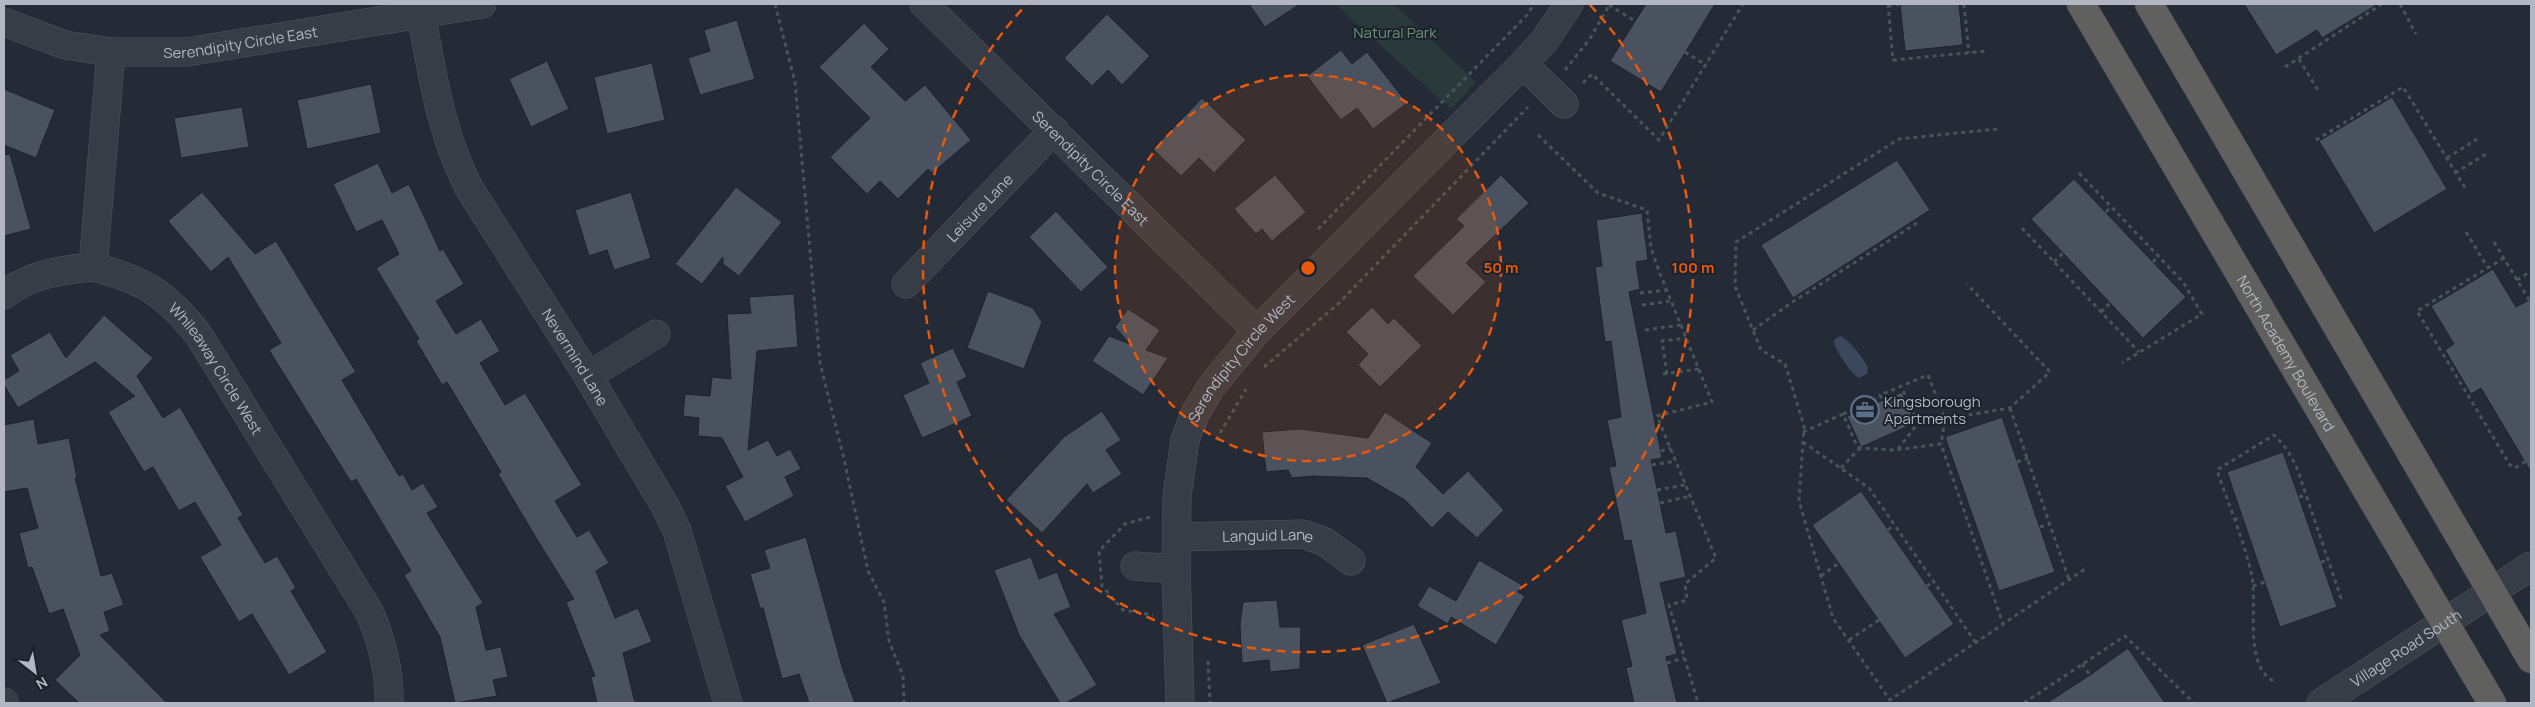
<svg xmlns="http://www.w3.org/2000/svg" width="2535" height="707" viewBox="0 0 2535 707" font-family="Manrope,sans-serif">
<style>
.green{fill:#2a3a3b}
.water{fill:#3b475d}
.building{fill:#4a515f;stroke:#1e242d}
.lines{fill:none;stroke-linecap:round;stroke-linejoin:round}
.minor-casing{stroke:#525762;stroke-width:29}
.trunk-casing{stroke:#424751;stroke-width:29}
.path{stroke:#475559;stroke-width:3;stroke-dasharray:4 4;stroke-linecap:butt}
.minor{stroke:#373d47;stroke-width:28}
.trunk{stroke:#60605e;stroke-width:28}
.ring{fill:none;stroke:#e8590c;stroke-width:2.5;stroke-dasharray:9 6}
.labels{text-anchor:middle;dominant-baseline:central;stroke-width:4;stroke-linejoin:round;paint-order:stroke}
.park-label{font-size:15px;fill:#6c9177;stroke:#1c222b}
.street-label{font-size:15px;fill:#b2b7c3;stroke:#1c222b}
.poi-label{font-size:15px;fill:#b2b7c3;stroke:#1c222b;text-anchor:start}
.centre{fill:#e8590c;stroke:#1c222b;stroke-width:2.5}
.ring-label{font-size:15px;text-anchor:middle;font-weight:bold;fill:#e8590c;stroke:#1c222b;stroke-width:4;stroke-linejoin:round;paint-order:stroke}
</style>
<rect width="100%" height="100%" fill="#242a36"/>
<path class="green" d="M1335 4H1393L1476 82 1451 109Z"/>
<path class="water" d="M1840 336C1848 338 1866 361 1868 369L1867 374 1859 378C1851 374 1833 348 1834 340Z"/>
<path class="building" d="M1249 4H1300L1265 27Z
M1646 4H1715L1661 92 1610 61Z
M1900 4H1959L1963 45 1905 51Z
M2244 4H2378L2322 38 2317 30 2276 55Z
M1107 14 1150 56 1122 85 1108 70 1092 86 1064 58Z
M737 20 755 79 700 95 688 58 710 51 704 30Z
M864 23 889 49 871 67 905 101 925 85 971 140 932 173 928 169 898 199 880 181 867 194 830 157 870 118 819 67Z
M1341 50 1352 64 1367 52 1407 103 1373 129 1357 108 1341 120 1307 76Z
M547 61 569 109 531 127 509 79Z
M652 63 665 120 607 134 594 77Z
M371 84 381 133 307 149 297 100Z
M4 89 55 110 36 158 4 145Z
M2392 97 2447 189 2374 233 2319 141Z
M1202 98 1246 140 1214 173 1199 158 1181 176 1153 149Z
M242 107 249 147 181 158 174 118Z
M10 154 31 229 4 236V155Z
M1897 160 1930 210 1793 298 1761 245Z
M378 163 392 193 409 184 440 251 443 249 464 284 436 301 456 334 481 319 500 351 480 363 505 405 525 393 582 485 555 501 577 537 589 530 609 563 596 571 615 618 638 608 652 642 623 653 635 703H597L591 677 595 676 566 602 574 599 535 536 498 474 501 472 447 382 442 385 416 341 419 339 376 268 399 254 382 220 356 232 333 184Z
M1275 175 1306 212 1272 241 1262 229 1256 234 1234 209Z
M1501 175 1529 203 1466 263 1486 282 1453 315 1413 276 1464 226 1456 219Z
M2074 179 2186 297 2143 338 2031 219Z
M736 187 782 222 739 276 723 264V257L702 284 675 264Z
M202 192 255 254 276 241 356 372 342 380 399 476 403 474 412 490 423 483 438 507 427 513 483 603 476 607 486 650 501 647 508 677 493 680 497 696 455 703 440 637 404 575 411 571 356 479 351 482 269 350 281 343 228 257 211 272 168 221Z
M631 192 651 258 614 270 607 250 589 256 575 210Z
M1056 211 1108 267 1081 292 1029 237Z
M1642 213 1648 260 1636 262 1640 289 1629 292 1662 458 1651 460 1660 503 1666 533 1676 531 1686 577 1660 583 1677 654 1666 657 1677 703H1634L1626 668 1632 666 1621 620 1646 613 1631 540 1624 541 1609 467 1616 466 1607 420 1621 417 1611 341 1605 342 1595 267 1602 266 1596 220Z
M2493 269 2516 307 2531 299V472L2481 388 2471 394 2445 350 2454 344 2431 306Z
M988 291 1033 308 1042 322 1024 369 967 348Z
M794 294 798 347 757 351 748 450 768 440 777 456 790 449 801 469 785 477 794 496 745 522 725 486 743 477 722 438 698 436 699 418 683 416 685 394 710 396 712 377 731 379 727 314 751 313 749 297Z
M1372 307 1388 324 1394 318 1422 346 1380 387 1358 365 1368 354 1346 332Z
M1128 309 1160 330 1146 350 1168 358 1143 395 1092 361 1109 336 1130 344 1115 327Z
M104 315 153 358 137 376 163 418 180 407 243 515 238 518 265 563 277 556 296 588 291 591 327 652 289 675 252 614 239 622 200 557 221 545 195 502 179 511 153 467 144 472 108 412 135 396 95 362 18 408 4 385V380L19 371 10 355 50 332 66 358Z
M953 348 967 377 957 382 972 416 922 438 903 395 929 383 920 363Z
M1902 392 1915 423 1861 447 1847 416Z
M1102 411 1121 440 1106 450 1122 474 1093 493 1087 484 1042 533 1006 500 1064 437Z
M1385 412 1432 443 1416 467 1443 494 1468 471 1504 510 1477 538 1448 512 1432 528 1405 500 1367 478 1312 476 1292 478 1288 470 1266 472 1262 432 1300 429 1368 438Z
M2002 417 2055 572 1999 591 1945 437Z
M34 419 38 444 69 438 77 478H75L101 576 112 573 124 605 104 612 110 631 100 635 167 703H79L55 680 80 655 63 609 49 614 32 567 28 568 19 533 38 528 27 488 4 492V425Z
M2283 452 2337 607 2280 627 2227 472Z
M1861 491 1954 624 1905 658 1812 525Z
M806 537 843 670 855 703H809L799 674 782 679 763 608H760L750 574 770 568 764 550Z
M1031 557 1039 579 1057 572 1071 607 1054 614 1097 685 1066 703H1060L1019 635 994 570Z
M1479 560 1522 585 1518 592 1525 596 1496 645 1451 617 1448 624 1417 606 1429 586 1456 601Z
M1277 600 1280 627H1301L1300 669 1270 672 1269 660 1242 663 1240 625 1243 602Z
M1414 624 1441 683 1387 703 1362 645Z
M2128 648 2165 703H2047L2090 675Z"/>
<g class="lines">
<defs>
<g id="minor">
<path id="s1" d="M924 4 1257 331"/>
<path id="s2" d="M421 14C433 76 440 131 469 188L588 376 665 506 677 531 728 703"/>
<path id="s3" d="M4 22 65 45 111 52H187L482 4"/>
<path id="s4" d="M111 52 93 267C144 280 165 293 198 334L370 613C382 642 390 672 389 703"/>
<path d="M1523 64 1564 104"/>
<path id="s5" d="M906 284 1054 130"/>
<path d="M4 295C30 274 61 270 93 267"/>
<path d="M588 376 656 334"/>
<path id="s6" d="M1177 537 1303 534 1325 542 1351 561"/>
<path d="M1135 566 1176 569"/>
<path d="M4 702V703"/>
<path id="s7" d="M1180 703 1176 569 1177 496 1185 440 1195 414 1211 387 1257 331 1523 64 1545 40 1569 4"/>
<path id="s8" d="M2321 703 2531 566"/>
</g>
<g id="trunk">
<path id="s9" d="M2081 4 2492 703"/>
<path d="M2149 4 2531 659"/>
</g>
</defs>
<use href="#minor" class="minor-casing"/>
<use href="#trunk" class="trunk-casing"/>
<path class="path" d="M775 4 795 82 820 363 844 459 868 571 884 602 889 641 903 676 904 703
M1888 4 1893 60 1988 51
M1964 4 1969 53
M2400 4 2416 34
M1609 5 1635 21
M1888 6 1900 4
M1685 52 1706 65
M2299 59 2319 92
M2285 67 2382 4
M1565 70 1589 40 1610 4
M1583 83 1592 74 1659 140 1743 4
M1997 129 1899 139 1736 242 1735 286 1761 350 1785 364 1804 426 1799 501 1833 618 1890 700 2088 567
M1538 135 1598 193 1647 210 1651 248 1659 271 1712 402 1657 416 1716 558 1685 584 1687 600 1669 605 1698 703
M2316 140 2403 87 2467 191
M2447 158 2477 139
M2079 173 2183 282 2202 314 2122 363
M2455 173 2486 154
M2106 212 2111 207
M2022 228 2139 352
M1318 229 1527 15 1534 4
M2466 232 2488 268
M2494 242 2531 303
M2504 258 2417 311 2510 465 2515 468 2531 458
M2054 262 2063 253
M2153 262 2159 256
M2517 280 2531 271
M1640 293 1667 290
M1642 305 1672 301
M2101 312 2110 303
M1645 330 1681 325
M1753 330 1794 301 1920 221
M1264 367 1338 304 1528 107
M1663 374 1699 369
M1667 374 1662 341 1686 338
M2010 408 2069 580
M1843 414 1881 397 1880 395 1928 375 1945 419 1941 444
M1945 419 2010 408 2050 372 1967 284
M1803 432 1843 414 1857 446 1860 448 1895 450 1941 444 2003 624
M1216 440 1246 389
M1803 442 1869 488 1976 643
M1898 449 1918 423 1901 386
M1661 451 1671 448
M2017 462 2028 458
M1652 465 1676 461
M1841 468 1860 448
M1657 490 1685 485
M2299 497 2306 495
M1660 503 1690 496
M1150 517 1125 524 1099 551 1102 586 1123 610 1153 615
M2234 520 2242 517
M2040 527 2050 524
M1888 530 1894 525
M2321 562 2328 560
M1821 576 1839 563
M1927 586 1934 581
M2253 586 2265 582
M1849 640 1879 620
M1208 661 1210 703
M1667 663 1684 658
M2082 664 2090 675
M2273 681C2242 662 2259 602 2251 572 2243 538 2228 503 2217 470L2274 435C2286 446 2292 457 2298 471L2342 601
M2024 703 2125 636 2194 703"/>
<use href="#minor" class="minor"/>
<use href="#trunk" class="trunk"/>
</g>
<circle cx="1308" cy="268" r="193" fill="#e8590c" fill-opacity=".12"/>
<g class="ring">
<circle cx="1308" cy="268" r="193"/>
<path d="M1590 5A385 385 0 1 1 1026 5"/>
</g>
<defs>
<symbol id="office-ring" viewBox="-11 -11 22 22"><circle r="9.5" fill="#1c222b" stroke="#5c6f8a" stroke-width="1.5"/><path d="M-6-3h4V-5.5h4V-3h4V5H-6ZM-1-4.5V-3h2v-1.5ZM-6 0V1H6V0Z" fill="#5c6f8a"/></symbol>
</defs>
<g fill-rule="evenodd">
<use href="#office-ring" x="1849" y="394" width="32" height="32"/>
</g>
<g class="labels">
<g class="park-label">
<text x="1395" y="32">Natural Park</text>
</g>
<g class="street-label">
<text stroke="none"><textPath href="#s3" startOffset="242">Serendipity Circle East</textPath></text>
<text stroke="none"><textPath href="#s1" startOffset="234">Serendipity Circle East</textPath></text>
<text stroke="none"><textPath href="#s5" startOffset="106">Leisure Lane</textPath></text>
<text stroke="none"><textPath href="#s9" startOffset="405">North Academy Boulevard</textPath></text>
<text stroke="none"><textPath href="#s2" startOffset="381">Nevermind Lane</textPath></text>
<text stroke="none"><textPath href="#s7" startOffset="364">Serendipity Circle West</textPath></text>
<text stroke="none"><textPath href="#s4" startOffset="382">Whileaway Circle West</textPath></text>
<text stroke="none"><textPath href="#s6" startOffset="91">Languid Lane</textPath></text>
<text stroke="none"><textPath href="#s8" startOffset="101">Village Road South</textPath></text>
</g>
<g class="poi-label">
<text x="1884" y="401">Kingsborough<tspan x="1884" dy="17">Apartments</tspan></text>
</g>
</g>
<circle cx="1308" cy="268" r="8" class="centre"/>
<g class="ring-label">
<text x="1501" y="273">50 m</text>
<text x="1693" y="273">100 m</text>
</g>
<rect width="2535" height="707" fill="none" stroke="#b2b7c3" stroke-width="10"/>
<g transform="translate(35 672) rotate(149)" stroke="#1c222b" stroke-width="4" paint-order="stroke">
<path d="M0-4L9 19L0 12L-9 19Z" fill="#b2b7c3"/>
<text y="-8" font-size="14" font-weight="bold" text-anchor="middle" fill="#b2b7c3">N</text>
</g>
</svg>
